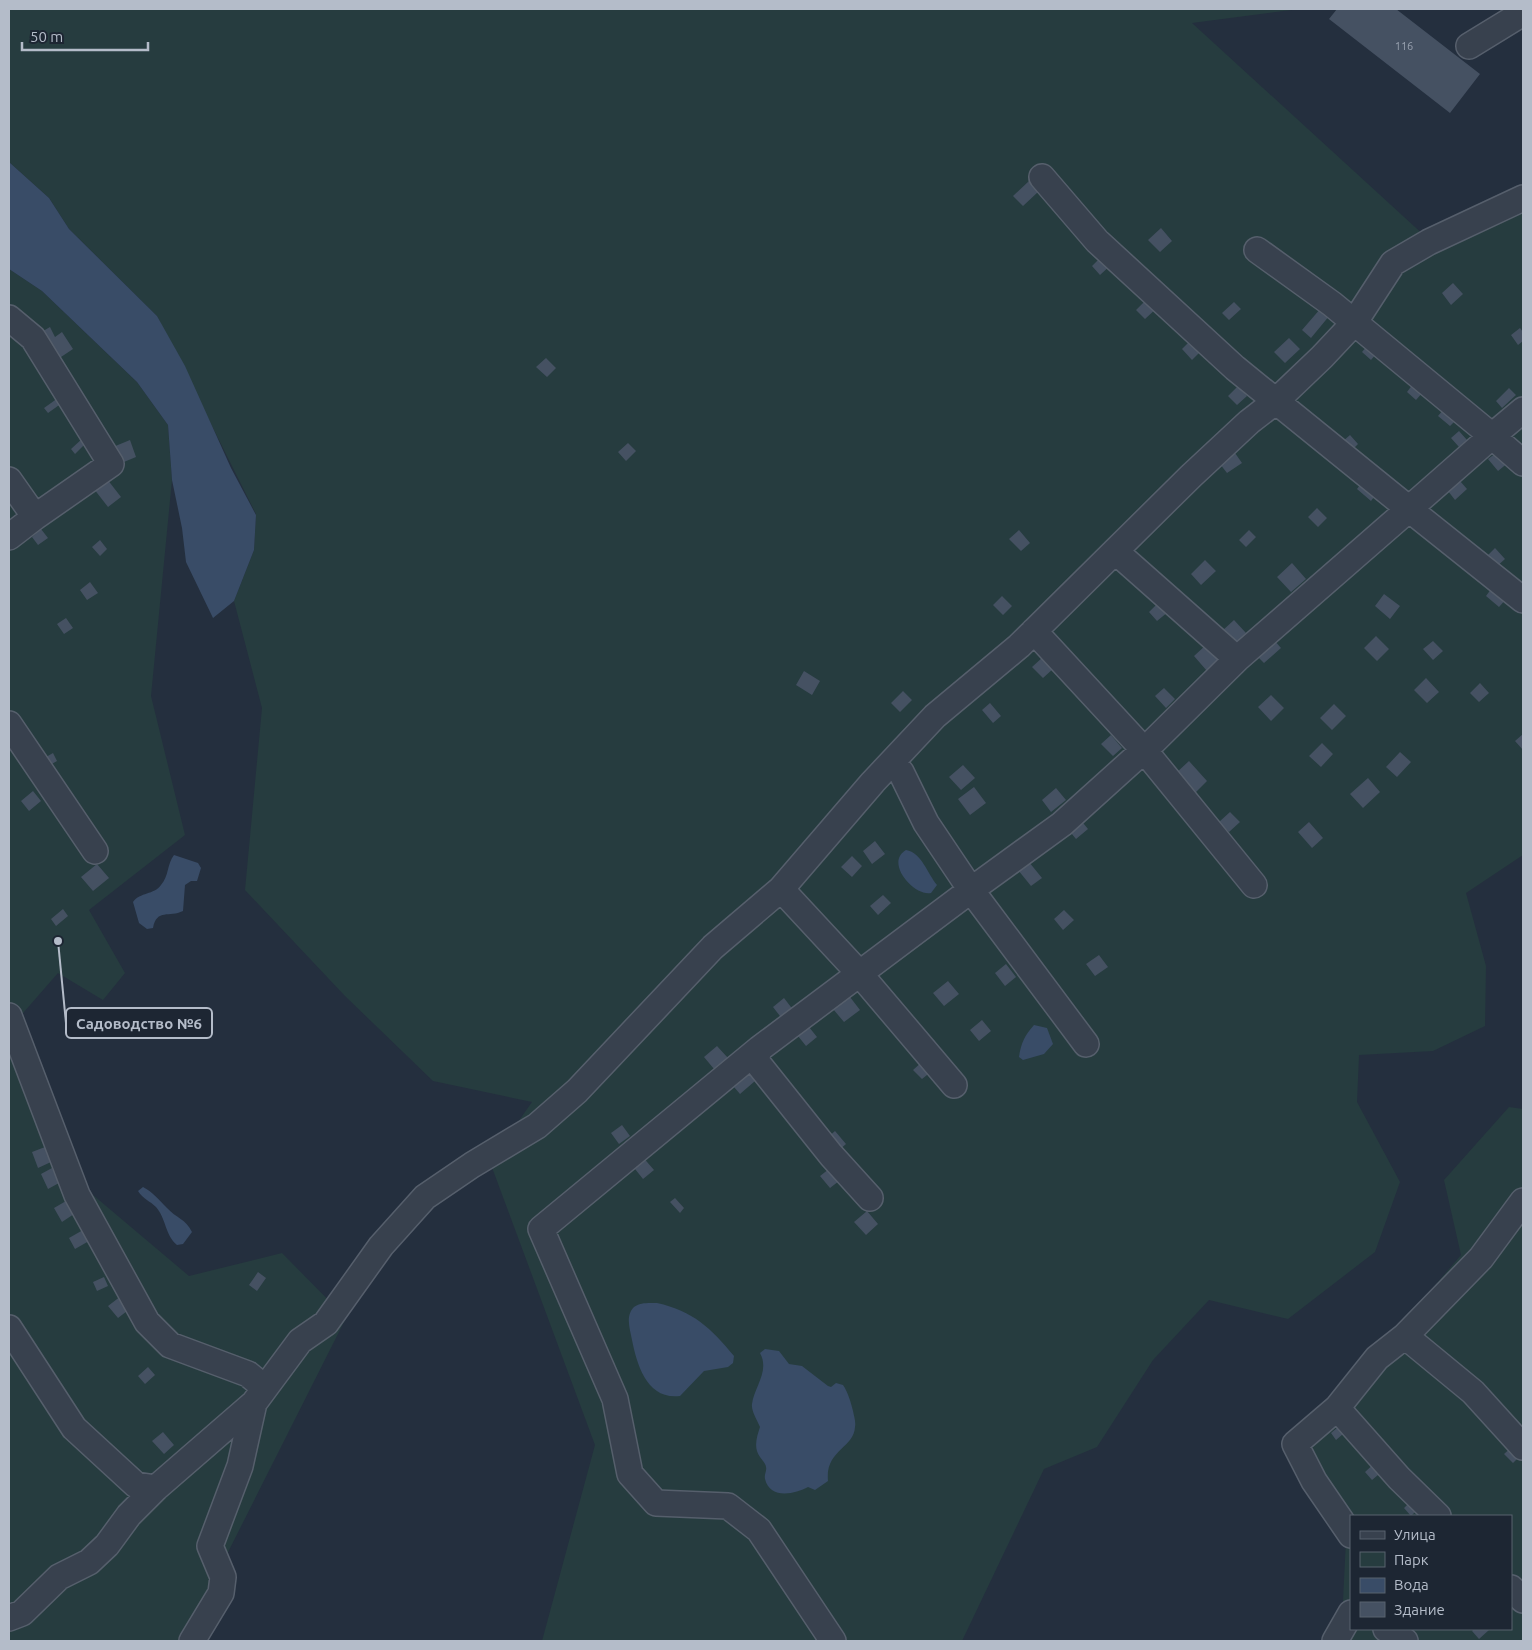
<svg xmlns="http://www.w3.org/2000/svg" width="1532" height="1650" viewBox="0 0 1532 1650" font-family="Ubuntu,sans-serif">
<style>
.green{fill:#263c3f;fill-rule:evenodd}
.water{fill:#394c67}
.building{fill:#455162}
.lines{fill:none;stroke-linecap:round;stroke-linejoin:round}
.minor-casing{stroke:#565f6c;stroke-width:28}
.minor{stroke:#38414e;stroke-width:25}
.labels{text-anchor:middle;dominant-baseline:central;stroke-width:4.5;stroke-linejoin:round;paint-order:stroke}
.number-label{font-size:11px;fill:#98a1af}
.leader{fill:none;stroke:#b4bcc9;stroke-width:2}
.callout-dot{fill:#b4bcc9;stroke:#1d2633;stroke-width:2}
.callout{fill:#1d2633;stroke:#b4bcc9;stroke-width:2}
.callout-label{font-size:15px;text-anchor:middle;font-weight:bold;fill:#b4bcc9}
</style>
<rect width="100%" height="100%" fill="#242f3e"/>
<path class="green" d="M9 9H1299L1192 23 1427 238 1523 198V855L1466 893 1486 966 1485 1026 1433 1051 1359 1055 1357 1102 1400 1182 1375 1252 1288 1319 1209 1300 1153 1360 1097 1447 1044 1469 962 1641H542L595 1445 490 1162 532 1102 433 1081 345 996 245 890 262 708 234 601 254 550 256 514 157 316 69 229 49 198 9 162Z
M9 269 42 291 137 382 168 425 172 480 151 696 185 835 89 910 125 973 103 1000 58 973 17 1020 67 1173 189 1276 282 1253 346 1318 214 1580 187 1641H9Z
M1509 1107 1523 1109V1641H1341L1346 1540 1292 1452 1461 1255 1444 1180ZM1351 1516H1511V1629H1351Z"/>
<path class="water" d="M9 162 49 198 69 229 157 316 185 366 231 468 256 515 254 550 234 601 213 618 186 562 182 528 172 480 168 425 137 382 42 291 9 269Z
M906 850C922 853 927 873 937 885L931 893C915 897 884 863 906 850Z
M174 855 198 863 201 868 197 881H191L185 885 183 911C169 918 157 908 153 928L147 929 139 923 133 902C140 892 154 895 161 885 169 876 167 864 174 855Z
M1034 1025 1047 1028 1053 1044 1044 1054 1023 1060 1019 1057C1021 1043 1025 1035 1034 1025Z
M143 1187C154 1193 158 1199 167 1208 176 1218 186 1219 192 1232L183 1244 177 1245C165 1235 166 1218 156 1207 150 1201 143 1199 138 1191Z
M657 1303C693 1311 711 1328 734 1356L733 1363 728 1367 704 1371 680 1396C647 1400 637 1365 632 1340 630 1329 625 1316 634 1307 640 1302 650 1303 657 1303Z
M765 1349 779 1351 789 1364 802 1366 828 1386 831 1387 836 1383 843 1385C848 1392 851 1403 853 1411 854 1416 856 1422 855 1427 854 1448 825 1450 828 1481L815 1490 808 1487C795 1494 770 1500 765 1479 764 1474 767 1471 766 1467 766 1464 762 1460 760 1457 753 1448 757 1436 760 1427 757 1420 751 1411 752 1404 754 1387 770 1371 760 1353Z"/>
<path class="building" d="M1337 9H1396L1480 74 1450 113 1329 19Z
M1029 181 1038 192 1023 206 1013 196Z
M1161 228 1172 241 1160 252 1148 240Z
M1104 254 1113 263 1100 275 1092 266Z
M1453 283 1463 294 1451 305 1442 293Z
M1148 298 1158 307 1145 319 1136 310Z
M1234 302 1241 309 1229 320 1222 313Z
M1321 308 1330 315 1311 338 1302 330Z
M50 327 55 337 62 332 73 349 55 361 38 334Z
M1520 328 1523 332V341L1518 345 1511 335Z
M1289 338 1300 349 1285 363 1274 352Z
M1190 341 1200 352 1192 360 1182 349Z
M1367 346 1376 354 1371 360 1362 352Z
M546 358 556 368 547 377 536 367Z
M1413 384 1423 392 1416 400 1407 392Z
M1238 386 1247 396 1237 405 1228 396Z
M1509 388 1516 395 1502 408 1496 401Z
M58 398 62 403 48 413 44 408Z
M1443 410 1455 421 1450 426 1438 416Z
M1459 431 1467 440 1459 447 1451 438Z
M1350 435 1358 444 1351 451 1342 442Z
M83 438 87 442 75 454 71 449Z
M130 440 136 457 119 464 113 447Z
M628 443 636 451 626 461 618 452Z
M1500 450 1509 462 1498 471 1488 459Z
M1235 453 1242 463 1227 473 1220 464Z
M107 479 121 497 108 507 94 489Z
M1363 481 1377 493 1371 501 1357 489Z
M1460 481 1467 489 1455 500 1448 491Z
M1317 508 1327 518 1318 527 1308 517Z
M41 529 48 538 38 545 32 537Z
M1019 530 1030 543 1021 551 1009 539Z
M1249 530 1256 537 1246 547 1239 540Z
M100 540 107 549 100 556 92 547Z
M1495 548 1505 559 1495 568 1485 558Z
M1205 560 1216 571 1201 585 1191 574Z
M1292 563 1306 579 1291 592 1277 577Z
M90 582 98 593 87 600 80 590Z
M1494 585 1508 597 1499 607 1486 596Z
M1384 594 1400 606 1390 619 1375 606Z
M1002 596 1012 606 1003 615 993 605Z
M1159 602 1168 612 1157 621 1149 612Z
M66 618 73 628 64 634 57 624Z
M1234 620 1246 633 1235 644 1222 631Z
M1376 636 1389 649 1377 661 1364 648Z
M1274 640 1281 648 1264 663 1257 656Z
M1433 641 1443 651 1433 660 1423 649Z
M1206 645 1219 660 1207 671 1194 656Z
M1043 657 1054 668 1043 678 1032 667Z
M804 671 820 681 812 695 796 685Z
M1426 678 1439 692 1427 703 1414 690Z
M1480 683 1489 693 1479 702 1470 693Z
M1164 688 1175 699 1166 708 1155 696Z
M903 691 912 700 900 712 891 703Z
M1271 695 1284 708 1271 721 1258 707Z
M990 703 1001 716 993 723 982 710Z
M1334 704 1346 716 1332 730 1320 718Z
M1523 734V750L1515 741Z
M1111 735 1122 748 1113 756 1101 744Z
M1322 743 1333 754 1321 767 1309 756Z
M1400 752 1411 762 1397 777 1386 767Z
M53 753 57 761 50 765 46 757Z
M1189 761 1207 781 1194 794 1175 774Z
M963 765 975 778 961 790 949 777Z
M1368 778 1380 792 1363 808 1350 794Z
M974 787 986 803 970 815 958 799Z
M1056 788 1066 800 1051 812 1042 800Z
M33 791 41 801 29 811 21 801Z
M1230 812 1240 822 1229 832 1219 822Z
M1079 818 1088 829 1076 839 1067 828Z
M1309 822 1323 838 1312 848 1298 832Z
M875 841 885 854 872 864 863 851Z
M852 856 862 866 852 877 841 867Z
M1029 862 1042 878 1031 886 1018 870Z
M97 864 109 878 93 891 81 877Z
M883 895 891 903 878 915 870 906Z
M63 909 68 916 56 926 51 919Z
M1064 910 1074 920 1063 930 1054 919Z
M1099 955 1108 967 1095 976 1086 964Z
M1006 964 1016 977 1005 986 995 973Z
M948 981 959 994 944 1006 933 993Z
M850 997 860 1010 844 1022 833 1009Z
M784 998 794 1011 783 1020 773 1007Z
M982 1020 991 1031 979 1041 970 1030Z
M809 1027 817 1037 806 1046 798 1036Z
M717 1046 728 1058 714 1069 704 1057Z
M923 1061 932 1071 922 1079 913 1070Z
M750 1074 755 1081 740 1094 734 1087Z
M622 1125 630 1136 619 1144 611 1133Z
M835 1131 846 1144 838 1151 827 1138Z
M45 1147 51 1162 38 1168 32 1152Z
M641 1155 654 1170 643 1179 631 1164Z
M52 1168 59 1183 48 1189 41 1174Z
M829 1169 839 1181 830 1188 820 1176Z
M675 1198 684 1208 680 1213 670 1202Z
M66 1201 74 1214 62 1222 54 1208Z
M867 1211 878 1224 866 1235 854 1222Z
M83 1230 89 1241 75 1249 69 1238Z
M258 1272 266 1278 257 1291 249 1285Z
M104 1277 108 1286 97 1291 93 1282Z
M121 1296 131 1308 118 1318 108 1306Z
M148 1367 155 1375 145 1384 138 1376Z
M1337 1428 1343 1434 1336 1440 1331 1433Z
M163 1432 174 1445 164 1454 152 1441Z
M1513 1446 1521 1455 1513 1463 1504 1454Z
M1377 1461 1384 1470 1372 1480 1365 1472Z
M1415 1497 1422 1505 1411 1516 1404 1508Z
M1474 1629H1488L1489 1630 1479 1639 1472 1631Z"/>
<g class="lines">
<defs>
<path id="minor" d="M1469 46 1523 13
M1042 177 1097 241 1235 368 1409 509 1492 436 1523 463
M1257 250 1332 304 1492 436 1523 410
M9 318 33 338 111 464 35 517
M9 480 35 517 9 537
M1115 551 1237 659 1409 509 1523 600
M1034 631 1144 750 1254 885
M9 724 95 851
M892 762 901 772 926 823 971 890 1062 824 1154 741 1237 659
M781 889 859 973 954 1085
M9 1016 77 1195 147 1322 170 1345 248 1374 265 1388
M759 1049 541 1229 615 1399 630 1474 656 1503 728 1506 759 1530 833 1641
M870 1198 831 1155 756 1061 759 1049 971 890 1086 1044
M9 1328 74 1428 136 1485 156 1488 254 1403 300 1341 326 1323 381 1246 425 1197 472 1165 537 1126 577 1091 713 947 781 889 873 782 935 716 1019 646 1191 476 1249 422 1276 401 1322 357 1354 323 1393 263 1429 242 1523 198
M1405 1336 1473 1392 1523 1447
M1337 1408 1399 1478 1438 1516
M1351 1535 1314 1481 1295 1444 1337 1408 1377 1358 1405 1336 1481 1258 1523 1201
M1511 1588 1523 1600
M9 1618 22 1613 59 1577 89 1562 107 1545 129 1515 156 1488
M1386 1629 1405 1641
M192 1641 221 1593 223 1577 210 1546 240 1466 254 1403
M1335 1641 1351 1613"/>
</defs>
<use href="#minor" class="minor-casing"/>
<use href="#minor" class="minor"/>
</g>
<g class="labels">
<g class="number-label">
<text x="1404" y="46">116</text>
</g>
</g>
<path class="leader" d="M58 941L66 1023"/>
<circle class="callout-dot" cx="58" cy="941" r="5"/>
<rect class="callout" x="66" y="1008" width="146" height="30" rx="5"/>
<g class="callout-label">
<text x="139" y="1029">Садоводство №6</text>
</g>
<rect width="1532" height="1650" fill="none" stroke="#b4bcc9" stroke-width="20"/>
<rect x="1350" y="1515" width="162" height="115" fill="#1d2633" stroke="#59626f"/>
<rect x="1360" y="1531" width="25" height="8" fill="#38414e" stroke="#59626f"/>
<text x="1394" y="1540" font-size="15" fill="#b4bcc9">Улица</text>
<rect x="1360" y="1552" width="25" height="15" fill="#263c3f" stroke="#59626f"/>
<text x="1394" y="1565" font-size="15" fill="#b4bcc9">Парк</text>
<rect x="1360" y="1578" width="25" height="15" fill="#394c67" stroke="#59626f"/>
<text x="1394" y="1590" font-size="15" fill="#b4bcc9">Вода</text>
<rect x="1360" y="1602" width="25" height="15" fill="#455162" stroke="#59626f"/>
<text x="1394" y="1615" font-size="15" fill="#b4bcc9">Здание</text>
<path d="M22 42v8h126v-8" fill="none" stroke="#b4bcc9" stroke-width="2.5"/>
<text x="30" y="42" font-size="15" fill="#b4bcc9" stroke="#1d2633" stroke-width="4" paint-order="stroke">50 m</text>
</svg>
